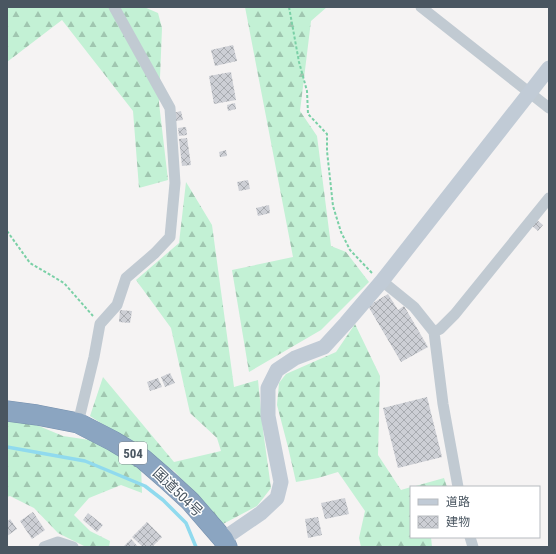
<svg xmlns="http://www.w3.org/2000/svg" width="556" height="554" viewBox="0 0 556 554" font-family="'Roboto Condensed','Noto Sans JP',sans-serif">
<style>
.forest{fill:url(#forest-firs)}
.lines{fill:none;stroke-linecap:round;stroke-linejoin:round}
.stream{stroke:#90daee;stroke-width:3.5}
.building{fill:url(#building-cross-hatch)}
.highway-casing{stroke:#7690ad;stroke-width:21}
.path{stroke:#7ad0a6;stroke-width:2;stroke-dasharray:3 2;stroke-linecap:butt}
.street{stroke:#c1cad2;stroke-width:11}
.secondary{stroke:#c1cbd6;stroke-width:15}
.highway{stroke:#8ba5c1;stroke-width:20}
.labels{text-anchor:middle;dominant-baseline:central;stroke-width:3;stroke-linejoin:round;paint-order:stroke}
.shield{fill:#fff;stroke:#808990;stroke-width:1}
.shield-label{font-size:13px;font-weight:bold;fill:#4a5661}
.street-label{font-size:14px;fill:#4a5661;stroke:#fff}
</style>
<defs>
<pattern id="forest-firs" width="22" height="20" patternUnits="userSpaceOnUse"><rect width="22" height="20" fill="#c3f1d5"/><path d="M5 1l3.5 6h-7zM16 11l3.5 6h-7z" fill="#a0c6b0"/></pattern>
<pattern id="building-cross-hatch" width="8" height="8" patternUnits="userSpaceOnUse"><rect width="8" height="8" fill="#cdcfd5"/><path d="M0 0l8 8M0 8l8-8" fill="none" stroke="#a8abb0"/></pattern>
</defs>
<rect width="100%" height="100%" fill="#f5f3f3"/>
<path class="forest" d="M7 7H144L158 13 162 28 159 103 168 180 139 188 133 111 62 20 7 62Z
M245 7H327L311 21 300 111 317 136 331 246 346 252 369 282 321 330 249 372 232 270 293 257Z
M186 182 212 225 234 387 258 380 263 430 271 488 257 506 223 524 174 471 90 416 103 377 174 462 221 451 217 438 190 413 171 328 136 280 179 243Z
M355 324 380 376 378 455 401 490 411 487V537H431L432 547H361L359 538 365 511 338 472 318 478 296 482 288 447 277 405 279 383 286 374 336 352Z
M7 419 34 424 63 436 96 441 141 465 142 493 121 485 89 498 74 515 90 531 110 541 109 547H86L58 533 34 508 10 496 7 497Z
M444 478 447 487H412Z"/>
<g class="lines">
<path class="stream" d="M7 447 85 461 145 486 163 500 186 523 196 547"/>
</g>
<path class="building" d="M233 45 237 61 215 66 211 50Z
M231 72 236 100 214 104 209 76Z
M235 103 236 109 228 111 227 105Z
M181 111 183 120 175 121 173 113Z
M186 127 187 135 179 136 178 128Z
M187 138 191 165 182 166 179 139Z
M226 150 227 156 220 157 219 152Z
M248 180 250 189 239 191 237 182Z
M269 205 270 213 258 216 256 208Z
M537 220 543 225 538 231 532 226Z
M388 294 398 310 404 306 428 347 401 362 368 306Z
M120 310 132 311 130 323 119 322Z
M170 373 175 383 165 387 161 377Z
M158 378 162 387 150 391 147 382Z
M427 397 442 457 398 468 383 408Z
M345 498 349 514 325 519 321 503Z
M33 512 45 530 32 539 20 521Z
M88 513 103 525 97 532 83 520Z
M318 517 322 535 308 538 305 519Z
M10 519 17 529 7 536V522Z
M147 522 162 537 152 547H143L132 537Z
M131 539 138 547H123Z"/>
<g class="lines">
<defs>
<path id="highway" d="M7 411 37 415 78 423 113 441 143 459 166 479 190 501 223 539 227 547"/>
</defs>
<use href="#highway" class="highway-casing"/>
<path class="path" d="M289 7 299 62 307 91 308 114 327 134V151L333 206 341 232 350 250 372 273
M7 231 30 263 64 283 93 316"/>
<path class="street" d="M421 7 549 108
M382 281 414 307 434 332 443 404 458 487
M434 332 440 329 455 314 549 198
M78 423 94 357 100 324 117 305 126 278 155 253 170 237 175 183 170 108 114 7
M470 537 473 547
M44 547 58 542 73 547"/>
<path class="secondary" d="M223 539 261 513 277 498 281 482 268 416V388L277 370 295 358 324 347 346 323 382 281 549 68"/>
<use href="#highway" class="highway"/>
</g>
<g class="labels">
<rect class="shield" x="119" y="442" width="28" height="22" rx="3"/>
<g class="shield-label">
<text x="133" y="453">504</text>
</g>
<g class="street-label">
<text transform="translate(178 492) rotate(44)">国道504号</text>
</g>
</g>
<rect width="556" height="554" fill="none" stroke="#4a5661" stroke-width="16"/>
<rect x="410" y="486" width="130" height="52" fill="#ffffff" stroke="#b7bbc0"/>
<rect x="418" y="499" width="20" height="6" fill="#c1cbd6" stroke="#b7bbc0"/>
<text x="446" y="506" font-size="12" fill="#4a5661">道路</text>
<rect x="418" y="516" width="20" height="12" fill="url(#building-cross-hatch)" stroke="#b7bbc0"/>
<text x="446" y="526" font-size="12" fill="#4a5661">建物</text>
</svg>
